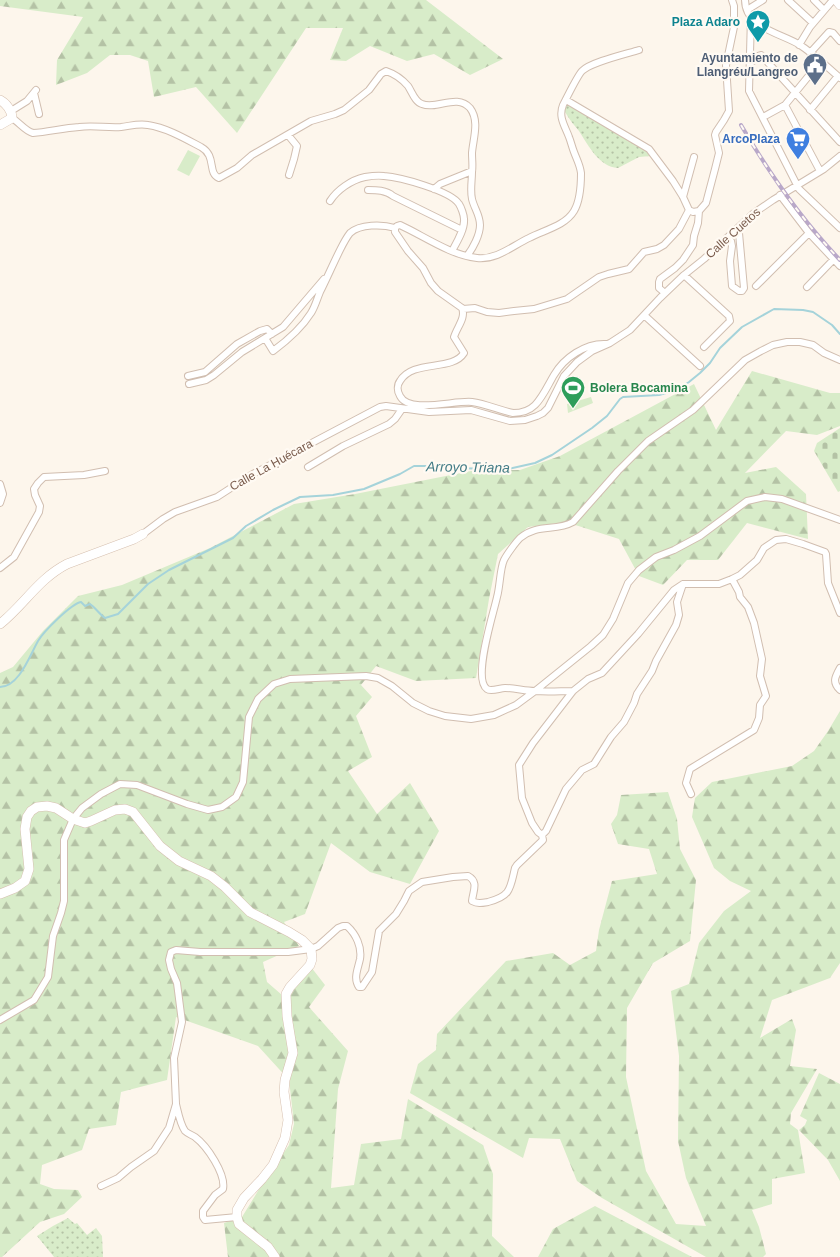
<svg xmlns="http://www.w3.org/2000/svg" width="840" height="1257" viewBox="0 0 840 1257" font-family="Helvetica,sans-serif">
<style>
.grass{fill:url(#grass-dots)}
.forest{fill:url(#forest-firs)}
.cemetery{fill:url(#cemetery-stones)}
.pitch{fill:#d8ecc9}
.lines{fill:none;stroke-linecap:round;stroke-linejoin:round}
.stream{stroke:#a5d3da;stroke-width:2}
.street-casing{stroke:#d1beb0;stroke-width:8}
.secondary-casing{stroke:#d6c0b0;stroke-width:10}
.street{stroke:#fff;stroke-width:6}
.secondary{stroke:#fff;stroke-width:9}
.rail-casing{stroke:#b9a8c9;stroke-width:4}
.rail{stroke:#fffaf3;stroke-width:2;stroke-dasharray:5.5;stroke-linecap:butt}
.labels{text-anchor:middle;dominant-baseline:central;stroke-width:4.5;stroke-linejoin:round;paint-order:stroke}
.culture-label{font-size:12px;font-weight:bold;fill:#0d838f;stroke:#fffaf3;text-anchor:end}
.service-label{font-size:12px;font-weight:bold;fill:#4e5e75;stroke:#fffaf3;text-anchor:end}
.shop-label{font-size:12px;font-weight:bold;fill:#366cbe;stroke:#fffaf3;text-anchor:end}
.street-label{font-size:12px;fill:#7a5c4d;stroke:#fffaf3}
.leisure-label{font-size:12px;font-weight:bold;fill:#27864d;stroke:#fffaf3;text-anchor:start}
.water-label{font-size:14px;font-style:italic;fill:#437c86;stroke:#fffaf3}
</style>
<defs>
<pattern id="grass-dots" width="8" height="8" patternUnits="userSpaceOnUse" patternTransform="scale(1.25)"><rect width="8" height="8" fill="#d8ecc9"/><path d="M2 2h.1M6 6h.1" fill="none" stroke="#b4c2a5" stroke-width="1.8" stroke-linecap="round"/></pattern>
<pattern id="forest-firs" width="22" height="20" patternUnits="userSpaceOnUse" patternTransform="scale(1.25)"><rect width="22" height="20" fill="#d8ecc9"/><path d="M5 1l3.5 6h-7zM16 11l3.5 6h-7z" fill="#b4c2a5"/></pattern>
<pattern id="cemetery-stones" width="16" height="16" patternUnits="userSpaceOnUse" patternTransform="scale(1.25)"><rect width="16" height="16" fill="#d8ecc9"/><path d="M2 7V4a2 2 0 0 1 4 0v3zM10 15v-3a2 2 0 0 1 4 0v3z" fill="#b4c2a5"/></pattern>
</defs>
<rect width="100%" height="100%" fill="#fdf6ec"/>
<path class="grass" d="M568 104 627 140 643 148 651 154V156L639 157 618 168C599 167 588 145 579 131 574 125 569 119 565 112L564 110Z
M68 1218 75 1224 77 1223 87 1235 96 1228 102 1236 103 1257H54L37 1236 53 1226Z"/>
<path class="forest" d="M0 0H426L503 59 470 75 434 54 407 61 370 46 346 61 330 60 343 28H306L237 133 196 87 154 97 148 61 130 55H110L87 73 56 85 57 60 83 17 0 6Z
M752 371 830 393H840V426L817 435 786 431 745 473 776 467 806 494 808 539 747 523 718 560H687L663 585 639 576 619 539 566 522 528 527 498 554 489 599 476 678 416 681 376 666 361 685 372 697 356 716 372 757 348 771 377 814 410 783 439 831 410 884 370 872 331 843 305 914 284 922 299 946 263 962 267 982 282 995 311 967 325 985 309 1007 348 1051 338 1089 331 1188 354 1185 361 1144 401 1139 408 1099 483 1145 493 1174 492 1236 514 1257H228L224 1223 242 1217 261 1186 289 1145 294 1124 289 1080 258 1046 176 1017 167 1080 121 1092 116 1125 89 1129 82 1150 42 1165 40 1184 54 1189 78 1190 82 1197 64 1214 40 1222 2 1257H0V673L13 667 43 631 78 596 122 585 210 548 294 504 355 494 471 471 520 470 560 456 694 384 716 430Z
M840 711V963L830 978 772 1000 760 1038 792 1019 796 1030 790 1066 817 1069 791 1113 790 1124 798 1130 805 1173 772 1179V1204L752 1210 759 1227 766 1254 763 1257H706L602 1198 577 1181 560 1139 529 1138 523 1158 410 1093 418 1064 436 1050 437 1034 506 961 553 953 570 965 596 951 599 930 612 881 657 874 649 849 618 844 611 824 617 815 621 795 668 792 677 819 680 849 696 880 690 941 653 963 627 1008 626 1077 646 1171 676 1224 706 1226 686 1178 678 1141 679 1056 671 991 689 984 699 943 724 911 751 891 730 881 714 868 692 817 695 798 712 782 792 766 814 751 828 731Z
M819 1073 840 1084V1181L828 1160 799 1130 805 1125 807 1120 800 1116Z
M595 1206 692 1257H538L553 1229Z"/>
<path class="cemetery" d="M840 428V491L838 492 814 451 817 443Z"/>
<path class="pitch" d="M188 150 200 156 189 176 177 170Z
M591 397 593 403 568 413 567 404Z"/>
<g class="lines">
<path class="stream" d="M0 687C19 687 30 655 38 641 44 631 71 604 81 602L85 606 90 604C96 608 99 614 105 618L118 614 148 584 169 570 233 538 246 526 273 510 300 497 333 495 364 489 400 474 414 466H430L443 468 508 469 535 463 552 455 592 428 607 416 620 399 623 397 659 395 677 390 689 382 700 373 710 363 720 348 742 327 774 309 803 310 813 312 832 325 840 334"/>
<defs>
<path id="street" d="M745 0C745 28 781 33 800 45 814 54 827 67 840 78
M788 0 813 23
M814 0 824 10
M747 10 763 0
M751 16 749 91 799 189 840 228
M799 45 810 27 833 0
M810 53 829 32 833 33 840 41
M750 64 758 56 761 55 840 142
M34 93 39 114
M566 100 649 149 673 181 683 197 689 210
M785 105 820 171
M810 110 838 76
M11 111 27 101 36 90
M763 117 785 105 820 62
M12 118C20 123 25 131 33 133 48 132 63 128 79 127 93 125 107 128 121 127 130 126 139 123 148 125 167 128 184 138 201 147 217 156 207 173 219 178L237 168 252 155 311 121 335 114 344 110 369 90 381 74 386 71C395 74 402 79 408 86 412 92 415 102 422 104 437 110 457 93 470 108 480 121 473 139 472 153 472 160 473 166 472 172 472 181 470 190 472 199 474 208 480 215 480 225 480 235 473 248 467 256
M288 135 297 146 294 159 289 175
M434 189 440 184 472 171
M368 190C376 190 386 190 393 196L462 230
M780 195 809 233 840 266
M683 197 694 157
M330 201C337 190 351 180 365 177 371 176 378 175 384 176 400 177 451 191 459 204 461 207 464 215 464 219 465 229 457 242 452 251
M689 210 693 212 699 211 706 203 715 169 719 153 715 135 716 132 724 120 729 111 726 65 734 27V6L732 0
M728 238 731 241 732 246 730 261 732 286 739 291H742L744 288 739 233 736 230
M684 275 729 316 730 321 704 347
M756 286 809 233
M807 287 834 259
M665 293 659 288V282L660 279 675 268 683 260 693 245 694 236 698 223 699 211
M463 309 475 308 487 312 499 313 514 311 534 309 567 299 599 277 608 274 629 269 644 252 657 249 664 245 679 229 689 210
M644 315 700 366
M265 338 273 351C288 340 301 329 311 313 315 307 317 299 320 292 327 278 333 264 340 250 343 244 346 238 350 233 360 224 382 224 395 228
M606 344C585 343 564 358 554 375 548 385 543 397 535 405 529 411 521 413 513 413 499 410 486 404 472 402 455 400 409 414 400 396 397 391 397 385 400 381 413 359 452 372 464 353L454 337C457 327 466 318 462 308L438 291 431 283 423 268 408 251 395 232V228L397 226 400 225C424 236 450 255 477 258 497 260 512 246 529 238 544 230 565 226 574 211 580 201 581 184 581 173 580 165 577 160 574 152 572 147 571 142 569 137 565 126 558 117 563 105 566 99 578 75 582 71 591 62 626 54 639 50
M188 376 205 372 237 344 260 331 267 329 272 334
M189 384 206 380 214 375 242 352 283 327 324 279
M308 467 343 446 389 424 395 419 402 409
M0 484 3 494 0 503
M143 534 163 519 175 512 217 497 251 475 380 407 386 406 429 412 471 410 510 421 525 420 537 416 543 413 548 408 564 376 577 362 592 351 610 343 630 330 660 298 684 275 704 259 754 213 773 200 824 169 840 156
M0 568 14 557 39 512 40 506 35 495 34 489 38 483 44 477 84 475 105 471
M840 668C835 677 832 682 840 690
M573 691C561 691 548 692 535 691 525 691 515 688 505 688 500 688 491 692 487 689 472 679 494 612 497 597 500 587 500 568 504 560 507 554 516 542 520 538 538 523 555 532 573 522L618 471 648 441 693 410 745 360 761 351 773 345 787 342H800L813 345 824 353 840 360
M691 794 686 783 690 769 754 730 759 718 760 705 766 696 760 676 762 659 754 623 748 607 740 597 739 592 732 579
M542 835 538 832 532 823 522 798 519 765 533 743 573 691 588 679 602 673 638 634 674 590 683 584H719L732 579 740 575 757 560 764 548 776 540 786 539 803 544 825 552 826 554 828 583 840 613
M0 1020 34 1000 48 977 53 936 61 913 64 901V840L73 819 82 808 101 794 120 784 137 785 187 804 208 810 222 807 236 797 243 782 249 717 258 699 274 684 290 679 366 676 378 678 392 686 413 703 429 711 445 716 471 719 494 715 516 705 535 691 591 646 603 635 613 619 628 583 639 570 656 557 674 550 700 536 747 501 765 497 782 499 840 520
M176 1104C178 1112 180 1124 185 1131 188 1134 192 1135 195 1137 207 1146 226 1174 223 1189L215 1195 203 1211V1217L205 1220 237 1217
M101 1186 118 1178 131 1167 154 1151 169 1128 176 1104 174 1058 182 1022 177 983 171 969 169 960 171 952 176 950 200 952H288L311 949 318 946 338 928 343 926H347C356 934 362 947 360 959 358 969 353 978 359 987H362L372 972 379 931 396 914 404 901 409 891 422 882 453 877 468 876C479 882 473 891 472 901 478 904 482 903 488 902 511 896 510 889 515 868L517 865 543 840 542 835 546 831 566 789 582 770 594 764 611 737 624 722 634 703 637 694 652 671 656 661 676 625 679 615 677 602 683 584"/>
<path id="secondary" d="M836 0 840 5
M0 100C6 103 12 111 12 118L0 125
M0 624C24 605 38 579 67 564L134 539 143 534
M0 894 15 888 25 881 29 869 25 829 27 817 31 811 37 807 47 806 56 808 73 819 85 823 91 821 115 810 125 809 133 812 160 846 179 861 211 876 225 887 250 912 289 932 302 940 311 949 312 959 310 965 290 987 286 994 287 1016 293 1053 285 1080 284 1092 288 1120 285 1138 273 1165 262 1179 244 1198 237 1210V1217L239 1224 268 1247 275 1257"/>
</defs>
<use href="#street" class="street-casing"/>
<use href="#secondary" class="secondary-casing"/>
<use href="#street" class="street"/>
<use href="#secondary" class="secondary"/>
<defs>
<path id="rail" d="M741 125C769 173 801 219 840 260"/>
</defs>
<use href="#rail" class="rail-casing"/>
<use href="#rail" class="rail"/>
</g>
<defs>
<symbol id="sight-pin" viewBox="-11 -11 22 30"><path d="M0 17L-7.5 6A9.5 9.5 0 1 1 7.5 6Z" fill="#0f9aa8" stroke="#fffaf3"/><path d="M0-6L1.8-2.2L6-1.7L2.9 1.2L3.7 5.4L0 3.3L-3.7 5.4L-2.9 1.2L-6-1.7L-1.8-2.2Z" fill="#fff"/></symbol>
<symbol id="civic-pin" viewBox="-11 -11 22 30"><path d="M0 17L-7.5 6A9.5 9.5 0 1 1 7.5 6Z" fill="#5c6f8a" stroke="#fffaf3"/><path d="M-.6-6.5H3V-4.5H.6V-3L4-1V1h2V6H-6V1h2V-1L-.6-3ZM-1.2 2.5V6h2.4V2.5Z" fill="#fff"/></symbol>
<symbol id="supermarket-pin" viewBox="-11 -11 22 30"><path d="M0 17L-7.5 6A9.5 9.5 0 1 1 7.5 6Z" fill="#3f7fe0" stroke="#fffaf3"/><path d="M-6-5.5h2.5l.6 2H6L4.5 2H-2.5L-4.4-4H-6ZM-1.5 3.2a1.3 1.3 0 1 0 .1 0ZM3 3.2a1.3 1.3 0 1 0 .1 0Z" fill="#fff"/></symbol>
<symbol id="stadium-pin" viewBox="-11 -11 22 30"><path d="M0 17L-7.5 6A9.5 9.5 0 1 1 7.5 6Z" fill="#2e9e5b" stroke="#fffaf3"/><path d="M0-5a6.5 5 0 1 0 0 10a6.5 5 0 1 0 0-10ZM-3.5-1.8h7v3.6h-7Z" fill="#fff"/></symbol>
</defs>
<g fill-rule="evenodd">
<use href="#sight-pin" x="744" y="8" width="28" height="38"/>
<use href="#civic-pin" x="801" y="51" width="28" height="38"/>
<use href="#supermarket-pin" x="784" y="125" width="28" height="38"/>
<use href="#stadium-pin" x="559" y="374" width="28" height="38"/>
</g>
<g class="labels">
<g class="culture-label">
<text x="740" y="22">Plaza Adaro</text>
</g>
<g class="service-label">
<text x="798" y="58">Ayuntamiento de<tspan x="798" dy="14">Llangréu/Langreo</tspan></text>
</g>
<g class="shop-label">
<text x="780" y="139">ArcoPlaza</text>
</g>
<g class="street-label">
<text transform="translate(733 233) rotate(-42)">Calle Cuetos</text>
<text transform="translate(271 465) rotate(-29)">Calle La Ḥuécara</text>
</g>
<g class="leisure-label">
<text x="590" y="388">Bolera Bocamina</text>
</g>
<g class="water-label">
<text transform="translate(468 467) rotate(1)">Arroyo Triana</text>
</g>
</g>
</svg>
